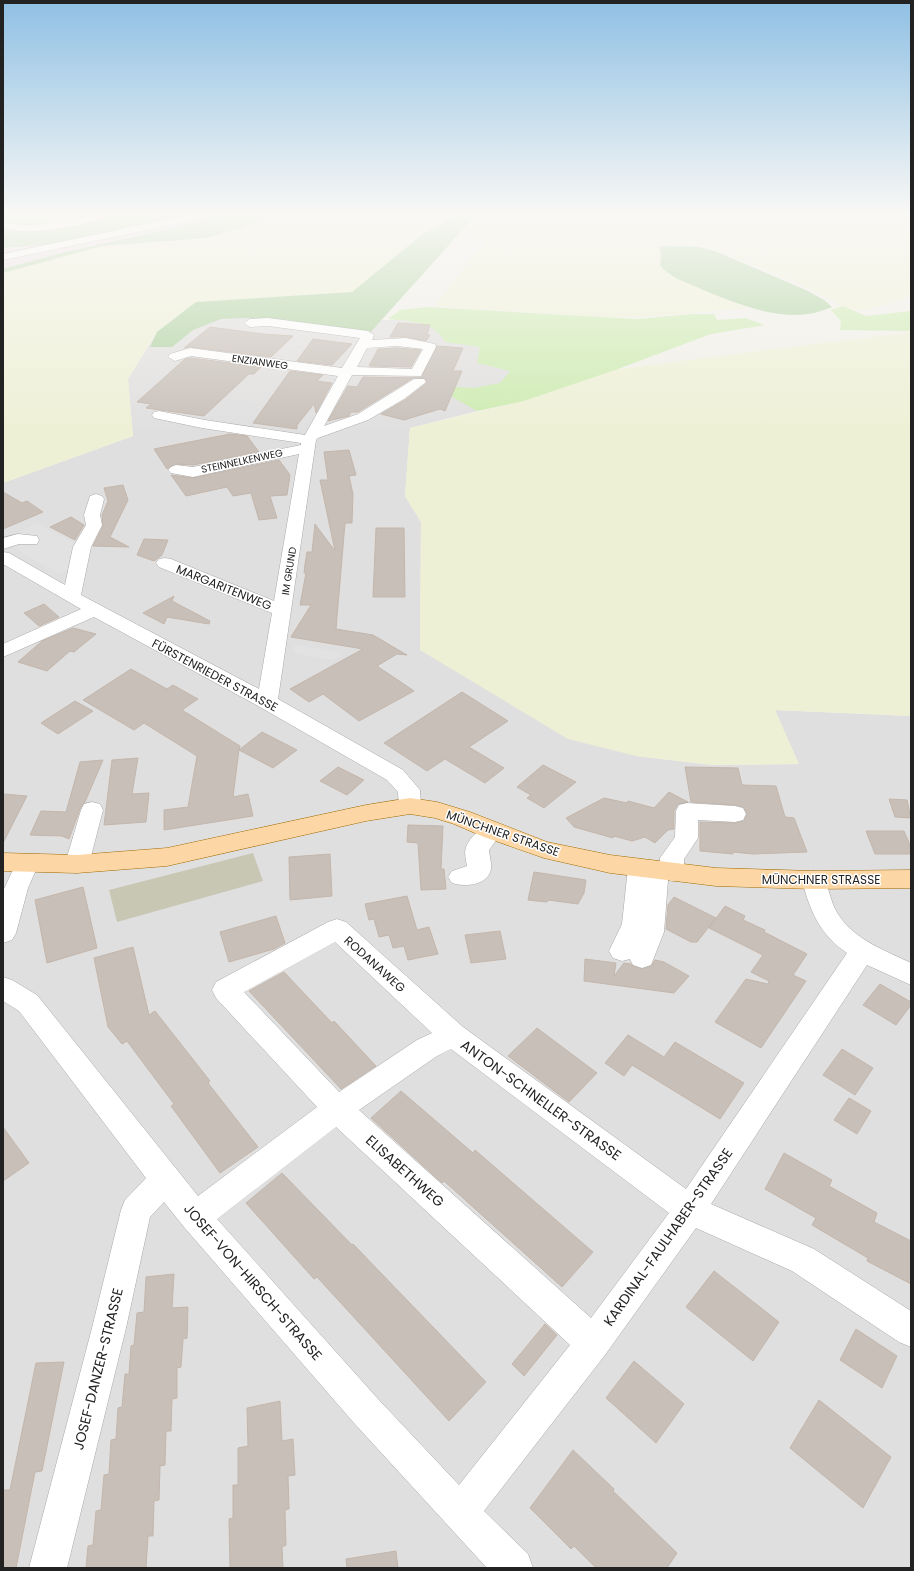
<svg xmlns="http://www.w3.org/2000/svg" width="914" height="1571" viewBox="0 0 914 1571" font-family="Poppins,sans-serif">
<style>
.residential{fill:#e0dfdf}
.industrial{fill:#ebdbe8}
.construction{fill:#c7c7b4}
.farmland{fill:#eef0d5}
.grass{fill:#cdebb0}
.forest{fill:#add19e}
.parking{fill:#e2e2e2}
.building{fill:#c7bfb8;stroke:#c4b6ab}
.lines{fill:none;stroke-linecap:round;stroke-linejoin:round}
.minor-casing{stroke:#a9a9a9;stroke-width:1}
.major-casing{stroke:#a06b00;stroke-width:1}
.minor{fill:#fff;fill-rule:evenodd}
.major{fill:#fcd6a4;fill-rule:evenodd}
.labels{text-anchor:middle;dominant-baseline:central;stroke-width:3;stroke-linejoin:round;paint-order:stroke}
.far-street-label{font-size:10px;fill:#222;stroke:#fff}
.street-label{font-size:12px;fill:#222;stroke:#fff}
.near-street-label{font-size:14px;fill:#222;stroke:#fff}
</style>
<rect width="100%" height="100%" fill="#f2efe9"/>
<path class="residential" d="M196 302 364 320H423L516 365 477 411 410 428 405 496 421 522 420 650 636 756 712 765 798 764 775 710 911 716V1568H3V483L133 436 128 379 157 332Z"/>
<path class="industrial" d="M99 215H230L57 254 3 269V225L46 228Z"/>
<path class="construction" d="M253 853 263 881 117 922 109 890Z"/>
<path class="farmland" d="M50 215H99L46 228Z
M267 215H458L423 234 352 292 196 302 157 332 128 379 133 436 3 483V273L102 246 206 238 250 225Z
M487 215H900L911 218V296L888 304 864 310H855L843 306 797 283 709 247 548 240 467 233 472 227Z
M486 237 659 246 661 255 660 265 726 300 748 308 642 317H604L434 306 482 246Z
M911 332V716L775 710 799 764 712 765 636 756 568 739 420 650 421 522 405 496 410 428 524 401 618 369Z"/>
<path class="grass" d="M3 215H50L46 228 3 225Z
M843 306 866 316 911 311V331L840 330 841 321 831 310Z
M426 307 637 319 693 314H714L717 320 745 318 765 325 711 334 618 369 524 401 477 411 431 385 473 388 500 383 510 371 477 363 480 347 445 342C435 321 408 321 388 319L400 310Z"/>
<path class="forest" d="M104 215H205L51 244 3 248V225L46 228Z
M230 215H267L250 225 206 238 102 246 3 273V269L57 254Z
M458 215H476L368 335 270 320 244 318 221 319 193 330 172 347H150L157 332 196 302 352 292 423 234Z
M659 246 699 247 715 251 808 291 824 300 832 307C824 310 816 313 808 314 772 319 732 302 699 288 685 282 669 277 660 265L661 255Z"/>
<path class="parking" d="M37 523 82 547 78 565 59 574 14 548 30 540 17 533Z
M294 645 340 652 341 656 333 660 294 653Z"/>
<path class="building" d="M398 323 430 325 427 335H430L426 341 406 337H390Z
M210 327 263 334 293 336 271 357 190 347 184 348Z
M313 339 352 344 332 365 297 361Z
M437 346 463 348 453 371H462L445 411 440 409 404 420 381 414 405 400 427 383 425 378H421Z
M397 348 421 350 411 367 369 366 378 349Z
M191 358 261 367 254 374H249L204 416 146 408 151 404 137 402 185 359Z
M290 371 323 375 317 381 332 383 316 413 314 404 297 425V429L253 423Z
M363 377 421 378H413L358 412H351L349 416 328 421 348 386 357 387Z
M230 434 247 436 259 452 193 465 175 464 167 469 154 449Z
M349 450 356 475 349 476 353 494 352 523H345L336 629 373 635 407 655 397 654 377 666 414 691 359 721 323 694 309 702 290 689 363 649 291 637 311 605H300L306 573H304L305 564 307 552H312L315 524 335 551 320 480H328L324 452Z
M279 460 290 475 287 495 270 496 277 518 259 520 251 493 233 496 227 487 186 496 171 475 193 478Z
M123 485 128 500 110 537 129 547 93 546 103 526 102 515 108 501 104 488Z
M3 492 22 503 27 501 43 512 3 529Z
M71 517 84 525 75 540 50 527Z
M376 528H404L405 597H373Z
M144 539 168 540 162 555 154 561 137 555Z
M174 596 172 601 210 621 209 624 167 617 164 624 143 613Z
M44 604 59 617 39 626 24 613Z
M73 628 96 634 74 652 70 651 47 671 18 662 42 641Z
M131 669 167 689 173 685 198 699 182 710 240 746 239 750 262 732 297 750 273 768 239 750 233 797 248 794 253 816 164 830V810L188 807 197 756 144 723 134 730 83 700Z
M462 692 508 721 469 747 504 768 485 783 445 759 427 771 384 743Z
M75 701 93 711 58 734 41 723Z
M138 758 132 794 149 793 146 822 104 825 112 760Z
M103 760 85 802 80 809 69 839 62 836 30 835 41 811 66 812 80 762Z
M543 765 576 782 544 808 527 798 531 795 517 787Z
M338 767 364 780 347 795 320 781Z
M685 767 738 768 742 785 776 786 785 817 794 818 807 852 753 854 733 852V854L700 851V822L735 823 744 821 747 813 743 807 735 805 691 802Z
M669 792 688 802 678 804 674 811V829L668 830 655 843 645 837 632 841 614 836 613 838 574 827 566 818 604 798 627 803 628 801 654 808Z
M3 794 27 796 3 843Z
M889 799 907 800 911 818 895 817Z
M408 825 443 826 441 869H444L446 889 421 890 418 843 407 842Z
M866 831H904L911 847V854H875Z
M330 854 332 896 290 900 289 857Z
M534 872 586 880 584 893 578 904 548 900 547 902 528 900Z
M83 887 97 948 47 963 35 900Z
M407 896 417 930 429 927 438 954 408 960 404 946 393 948 389 935 379 937 374 919 369 920 365 904Z
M674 897 716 918 697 942H691L666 929 668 905Z
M725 906 745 916 743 920 765 930 764 932 807 954 793 975 806 981 761 1048 715 1022 746 979 768 984 769 981 751 972 763 955 709 928Z
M276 916 285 943 274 949 229 962 220 932Z
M500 931 506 959 471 963 465 935Z
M133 947 149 1015 155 1011 210 1081 208 1083 258 1147 220 1173 171 1106 174 1104 127 1041 122 1044 108 1027 94 958Z
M585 959 616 963 614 976 624 963 631 964 633 966 642 969 651 966 655 960 664 962 689 976 674 993 584 981Z
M284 972 332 1023 334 1021 376 1066 341 1089 249 991Z
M880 984 911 1002V1005L896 1025 863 1005Z
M537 1028 597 1073 569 1102 508 1056Z
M628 1035 664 1057 675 1042 744 1083 720 1119 632 1065 624 1076 605 1063Z
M842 1049 873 1068 855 1095 823 1075Z
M401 1091 473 1153 475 1150 593 1252 562 1287 444 1181 442 1183 371 1118Z
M849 1098 871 1111 857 1134 834 1120Z
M3 1127 29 1163 3 1181Z
M784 1153 832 1180 829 1186 877 1213 874 1222 911 1241V1284L867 1261 868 1258 812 1225 816 1218 765 1189Z
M282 1173 352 1245 353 1244 486 1382 449 1421 317 1277 314 1279 246 1203Z
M714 1271 779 1322 753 1361 686 1307Z
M174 1274 172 1308 188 1307 187 1338 183 1339 181 1367 177 1368V1398L172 1399 171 1431H166L165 1465 160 1466 159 1500 154 1501 153 1536H148L146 1568H86L88 1546 93 1545 96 1511 101 1510 104 1475 109 1474 111 1440 116 1439 118 1408 122 1407 125 1374H129L131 1346 134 1345 137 1313 144 1312 146 1277Z
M545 1324 557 1335 524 1376 512 1364Z
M856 1329 897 1356 882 1388 840 1360Z
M634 1361 684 1404 656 1443 606 1398Z
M64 1362 42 1471 35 1472 16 1568H3V1490H10L36 1363Z
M819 1400 891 1457 863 1508 790 1448Z
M280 1401 282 1441 293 1439 295 1475 288 1476 289 1509 285 1510 286 1545 282 1547 283 1568H230L229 1519 233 1518V1485H238V1448L248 1446 247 1408Z
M573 1450 614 1489 613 1491 677 1553 667 1568H596L574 1546 571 1549 530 1508Z
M396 1551 398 1568H347L346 1559Z"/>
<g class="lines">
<defs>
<path id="minor" d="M90 215H109L108 217C74 226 38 237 3 228V222C33 229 61 222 90 215Z
M189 215H210L205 218 3 260V254Z
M268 318 368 331 374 335 372 340 406 338 435 344 436 347 421 376 352 375 324 426 358 414 414 379H424L426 382 404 399 368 420 318 438 316 440 278 699 403 770 420 790 421 806 418 812 410 814 402 812 399 806 398 792 387 780 260 707 94 617 3 657V644L81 609 3 564V552L9 553 65 585 73 547 86 525 84 515 90 496 96 494 102 496 104 499 100 515 102 525 91 547 81 595 259 689 272 613 159 567 156 563 159 559 165 558 171 559 274 601 299 454 193 477 171 473 168 470 171 467 176 465 193 467 301 445V443L202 428 154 418 152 415 154 412 159 411 205 420 305 435 338 376 191 356 175 361 168 357 170 354 190 348 342 368 360 338 268 326 250 327 244 323 250 319ZM397 346 423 349 412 369 357 367 367 348Z
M18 534 37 536 39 540 37 544H19L3 549V538Z
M92 802 100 804 103 810 89 864 85 870 77 873 69 870 65 864 81 810 84 804Z
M687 803 735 806 743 808 746 814 743 820 735 822 698 820V838L684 859V872L680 878 672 881 668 880 664 932 651 965 642 968 633 965 630 959 622 961 613 958 609 951 622 924 628 868 632 862 640 859 649 864 660 862V858L675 837 676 811 679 805Z
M492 823 500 825 503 831 489 850C489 855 492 863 491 869 488 886 464 887 452 883L448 877 452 871 467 866C466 861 464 852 466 847 470 837 482 826 492 823Z
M27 854 35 857 39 863 28 888 16 933 12 940 3 943V891L19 857Z
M814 871 822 874C829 886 830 902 838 914 853 939 886 951 911 963V985L867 965 711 1204 814 1249 911 1311V1347L899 1342 792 1271 696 1228 605 1355 484 1511 528 1554 533 1568H487L354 1423 184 1227 164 1202 150 1217 126 1328 67 1568H29L92 1328 121 1210 125 1200 146 1178 19 1011 3 1001V977L12 980 37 995 198 1196 317 1107 216 998 212 990 216 982 328 922 337 919 346 922 463 1027 686 1189 847 953C820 935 810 911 802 880L806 874ZM335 942 432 1033 417 1040 339 1092 244 992ZM451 1049 669 1213 591 1318 359 1110 437 1056ZM336 1127 570 1345 459 1485 378 1399 217 1219Z"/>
<path id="major" d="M410 798 437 802 470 812 547 842 610 855 716 868 814 871 911 870V888L814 889 716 886 610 873 544 858 484 837 454 824 435 818 410 814 366 821 167 866 77 873 3 871V853L77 855 167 848 366 805Z"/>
</defs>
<use href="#minor" class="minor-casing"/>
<use href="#major" class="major-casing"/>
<use href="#minor" class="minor"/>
<use href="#major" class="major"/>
</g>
<linearGradient id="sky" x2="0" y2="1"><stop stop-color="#8fc0e4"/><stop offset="0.49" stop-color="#f9f8f5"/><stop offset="1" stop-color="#f9f8f5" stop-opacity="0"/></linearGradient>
<rect width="914" height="435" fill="url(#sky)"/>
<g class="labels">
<g class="far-street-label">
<text transform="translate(260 362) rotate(8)">ENZIANWEG</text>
<text transform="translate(242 461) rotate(-12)">STEINNELKENWEG</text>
<text transform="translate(289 571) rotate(-81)">IM GRUND</text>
</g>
<g class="street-label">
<text transform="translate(224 587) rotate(22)">MARGARITENWEG</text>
<text transform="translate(215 675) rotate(28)">FÜRSTENRIEDER STRASSE</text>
<text transform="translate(503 833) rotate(19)">MÜNCHNER STRASSE</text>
<text x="821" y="879">MÜNCHNER STRASSE</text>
<text transform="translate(375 964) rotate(42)">RODANAWEG</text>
</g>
<g class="near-street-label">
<text transform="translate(541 1100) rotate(36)">ANTON-SCHNELLER-STRASSE</text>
<text transform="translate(405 1171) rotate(42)">ELISABETHWEG</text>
<text transform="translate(668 1237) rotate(-55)">KARDINAL-FAULHABER-STRASSE</text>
<text transform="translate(253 1282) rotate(49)">JOSEF-VON-HIRSCH-STRASSE</text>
<text transform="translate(98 1369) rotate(-76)">JOSEF-DANZER-STRASSE</text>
</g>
</g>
<rect width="914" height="1571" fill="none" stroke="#222222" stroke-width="8"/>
</svg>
